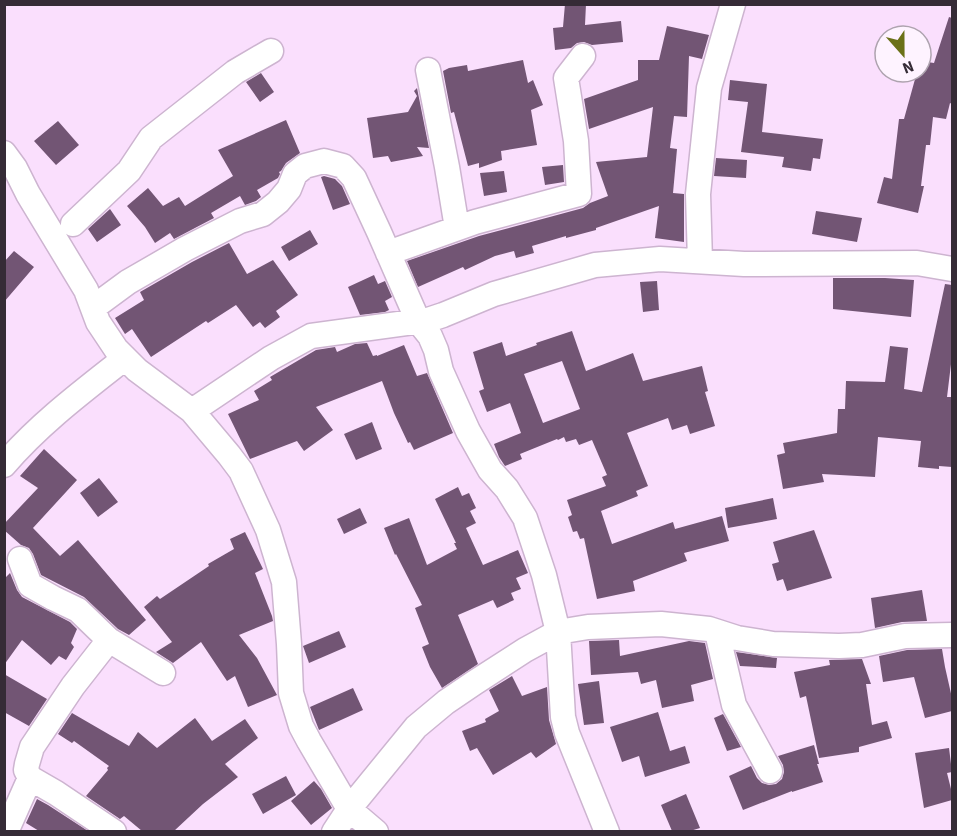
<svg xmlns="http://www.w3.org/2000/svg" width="957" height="836" viewBox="0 0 957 836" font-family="'Source Sans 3',sans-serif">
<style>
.building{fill:#725574;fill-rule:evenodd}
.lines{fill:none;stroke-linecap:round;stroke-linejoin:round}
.minor-casing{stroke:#cdb4d0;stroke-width:27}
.minor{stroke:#fff;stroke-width:24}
</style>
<rect width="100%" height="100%" fill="#fadffd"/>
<path class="building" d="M565 4H586L585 25 621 21 623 42 592 45 584 42 577 43 571 48 555 50 553 28 563 27Z
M949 17 952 18V104L950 103 946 119 933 117 930 145H926L921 186H924L918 213 877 203 884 177 892 179 899 119H904L917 72H921V61L934 63Z
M667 26 709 35 702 59 689 56 687 117 674 116 670 148 677 149 673 193 684 194V242L655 238 659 206 596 228V230L566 238V236L532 246 534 253 516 258 514 251 495 256 465 270 463 267 418 287 407 261 479 236 583 208 590 203 608 196 596 162 647 157 653 107 589 129 584 99 638 80V60H659Z
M523 60 528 83 533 80 543 105 531 110 537 145 501 151 502 160 479 168V163L468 166 454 112 451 113 443 71 449 68 467 65 468 71Z
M261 73 274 92 260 102 246 82Z
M730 80 767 84 762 132 823 139 820 159 813 158 811 171 782 167 784 157 741 152 748 102 728 100Z
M417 88 429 148 417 147 423 156 391 162 388 156 373 158 367 118 408 112 417 96 414 91Z
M286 120 300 153 286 163 281 171 279 172 280 174 278 178 257 190 261 197 256 201 245 205 240 196 211 213 214 218 174 239 170 233 155 243 145 227 127 206 148 188 163 206 179 197 185 206 233 176 218 150Z
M58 121 79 145 56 165 34 141Z
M716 158 747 160 746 178 714 176Z
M563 165 564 182 545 185 542 167Z
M504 171 507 192 484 196 480 173Z
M324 176 335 179 342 186 350 204 333 210 321 177Z
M110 209 121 225 97 242 88 229Z
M816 211 862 218 857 242 812 234Z
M310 230 318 244 289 261 281 247Z
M229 243 247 274 273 260 298 295 276 311 280 317 265 328 260 322 253 327 236 305 208 323 206 321 151 357 132 329 125 334 115 318 144 300 140 292 192 262Z
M14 251 34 267 4 302V262Z
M374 275 378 284 385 281 392 297 385 301 389 310 385 312 360 315 348 287Z
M833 278H885L914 280 911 317 833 309Z
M657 281 659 310 643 312 640 282Z
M945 284 952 285V356L947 397H952V467L939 466V469L918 467 921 441 878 437 875 477 822 474 824 482 783 489 777 455 785 453 783 443 837 433 838 409H845L846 381 885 382 890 346 908 348 904 389 922 392Z
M572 331 586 371 633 353 643 381 702 366 708 391 705 392 715 426 690 434 687 425 672 430 668 418 627 433 648 486 636 491 638 496 601 511 612 544 673 522 675 529 722 516 729 541 684 553 687 561 633 581 635 591 597 599 584 538 580 539 577 531 573 532 568 517 572 515 567 500 606 486 602 477 607 475 592 440 579 445 576 439 566 442 564 437 558 440 557 439 520 454 522 459 505 466 499 457 494 444 521 433 510 403 487 412 479 391 484 389 473 352 502 342 506 356 537 345 536 343ZM562 361 580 409 543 423 524 374Z
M367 343 373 356 377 355V356L404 345 417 376 427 373 453 433 414 450 410 442 408 443 394 413 382 381 316 407 333 430 304 451 297 441 250 459 228 414 259 400 254 391 272 380 270 377 316 350 335 347 337 352 355 344Z
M372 422 382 449 356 460 344 434Z
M44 449 77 480 33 528 60 556 78 540 146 620 129 635 118 629 84 597 41 575 33 554 29 548 21 545 4 530V524L38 488 20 476Z
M99 478 118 502 98 517 80 493Z
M458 487 462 496 469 493 476 508 470 511 476 523 466 528 483 565 518 550 528 573 516 578 521 589 511 593 514 600 497 608 493 600 458 615 478 664 442 688 430 667 422 647 429 644 415 608 422 605 396 554 395 555 384 528 409 518 427 565 457 549 454 543H456L435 499Z
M773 498 777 519 728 528 725 508Z
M360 508 367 523 344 534 337 519Z
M814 530 832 578 787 591 783 579 777 581 772 564 779 562 773 542Z
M245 532 263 569 255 573 272 616 273 621 239 635 257 658 277 695 248 707 235 676 227 681 201 642 173 663 156 652 172 642 144 607 157 596 160 599 209 566 208 564 234 549 230 539Z
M10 573 17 590 22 597 70 622 77 629 71 643 74 647 66 660 59 656 51 665 22 640 4 665V579Z
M922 590 927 621 902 622 875 628 871 598Z
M339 631 346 647 309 663 303 646Z
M619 640 620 656 689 641 705 643 713 679 691 685 694 701 662 708 656 680 641 684 638 672 591 675 589 641Z
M942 649 945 667 952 698V711L925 718 914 677 883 682 879 656 907 650Z
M736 652 777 658 776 668 740 666Z
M862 659 871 684H866L872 725 887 721 892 738 859 747V752L819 758 806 696 800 698 794 672 830 665 829 660Z
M4 674 47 699 29 726 4 712Z
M512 676 522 696 547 687 549 720 556 744 536 758 531 752 493 775 477 748 470 751 462 731 486 722 485 719 499 711 489 690Z
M599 681 604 723 584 725 578 684Z
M353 688 363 710 319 730 310 707Z
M658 712 670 751 685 746 690 763 645 777 639 756 622 762 610 727Z
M72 713 129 746 138 732 157 748 195 718 212 741 245 719 258 738 225 764 238 777 203 804 174 831H142L124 816 120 819 86 796 108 770 107 768 109 766 74 741 72 743 58 734Z
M723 714 741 747 727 751 714 718Z
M814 745 819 764H817L823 782 792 792V791L743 810 729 776 751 766 757 778 762 783 769 785 776 784 782 779 784 772 783 765 778 756Z
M949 748 952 772 947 773 952 793V800L924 808 915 753Z
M286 776 296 795 263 814 252 794Z
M314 781 321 789 332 808 311 825 291 801Z
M686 794 700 828 690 831H672L661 805Z
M37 799 48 805 88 831H39L26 823Z"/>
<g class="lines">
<defs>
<path id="minor" d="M428 70 447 167 457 228
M4 153 15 168 28 194 86 290 98 322 116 349 137 370 192 411 229 455 241 471 268 530 284 582 289 644 291 693 301 726 309 741 349 809 376 832
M73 224 129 171 151 138 235 72 271 51
M388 253 475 222 579 194 576 141 566 78 583 56
M700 261 698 194 709 88 733 4
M94 307 128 282 185 249 240 221 263 214 278 202 289 189 295 174 305 166 324 161 343 166 354 178 379 232 418 321 430 336 436 350 441 371 468 431 490 470 507 489 525 518 544 575 558 632 563 717 567 733 607 832
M192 411 271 358 311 336 428 320 443 315 494 294 595 265 660 259 744 264 917 263 952 269
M4 465C39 424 83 391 125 358
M20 559 30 585 53 598 78 610 109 640 163 673
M717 632 734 705 770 771
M109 640 73 686 32 747 27 764 26 770 30 778 56 793 114 832
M6 832 30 778
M334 832 349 809 416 727 446 702 474 683 525 650 558 632 588 627 661 624 709 629 737 638 773 644 839 646 862 645 905 636 952 635"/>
</defs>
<use href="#minor" class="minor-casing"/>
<use href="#minor" class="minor"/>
</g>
<rect width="957" height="836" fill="none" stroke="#352b36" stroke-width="12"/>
<g transform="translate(903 54) rotate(159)"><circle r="28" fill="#fef3ff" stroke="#aea3af" stroke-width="1.5"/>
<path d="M0-4.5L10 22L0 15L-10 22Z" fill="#6b7118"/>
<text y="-9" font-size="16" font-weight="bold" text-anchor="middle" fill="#352b36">N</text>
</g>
</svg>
